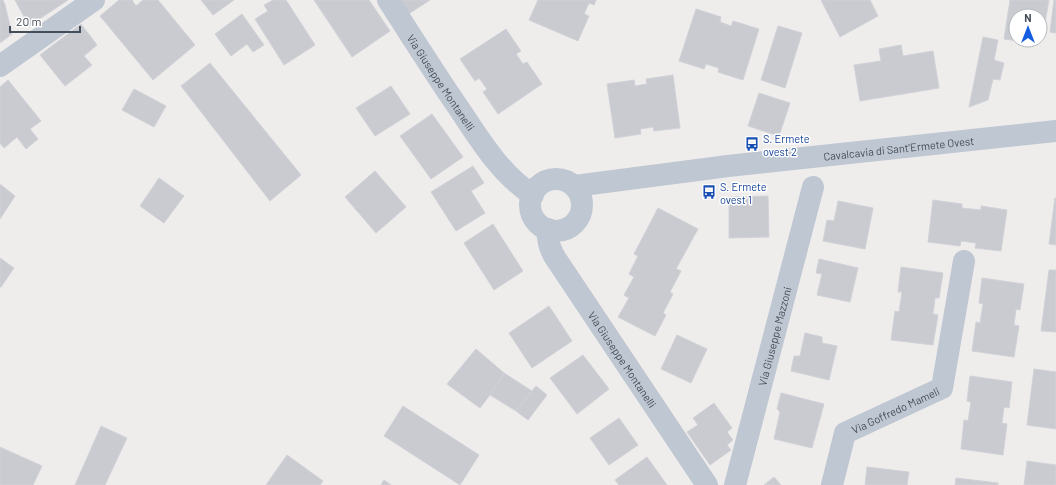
<svg xmlns="http://www.w3.org/2000/svg" width="1056" height="485" viewBox="0 0 1056 485" font-family="Barlow,sans-serif">
<style>
.building{fill:#c9cbd1;stroke:#d0d2d8}
.lines{fill:none;stroke-linecap:round;stroke-linejoin:round}
.minor{stroke:#bfc7d2;stroke-width:22}
.tertiary{stroke:#bfc7d2;stroke-width:22}
.labels{text-anchor:middle;dominant-baseline:central;stroke-width:3;stroke-linejoin:round;paint-order:stroke}
.street-label{font-size:11px;fill:#444e5a;stroke:#fff}
.transit-label{font-size:11px;fill:#164399;stroke:#fff;text-anchor:start}
</style>
<rect width="100%" height="100%" fill="#efecec"/>
<path class="building" d="M0 0H3L5 5 12 34 0 43Z
M15 0H68L29 26Z
M119 0H132L136 6 143 0H158L195 45 153 80 100 16Z
M201 0H234L213 15Z
M273 0H286L315 45 284 65 255 19 268 11 264 5Z
M314 0H369L390 31 352 57Z
M397 0H430L407 15Z
M538 0H596L594 5 589 3 584 14 589 16 578 41 529 20Z
M821 0H870L878 16 840 37Z
M1010 0H1049L1044 29H1040V16H1016L1017 41 1004 39Z
M1054 0H1056V33L1050 32Z
M696 9 721 17 720 22 731 26 733 21 759 29 743 80 718 72 719 68 706 64 704 69 679 61Z
M242 14 264 45 253 52 247 44 231 56 215 34Z
M81 24 97 45 84 56 92 65 65 86 40 55Z
M778 26 802 33 785 88 761 80Z
M506 29 521 51 516 54 523 64 527 62 542 84 498 114 483 92 487 89 479 78 475 81 460 59Z
M983 37 998 40 994 60 1004 63 1000 80 993 79 988 100 969 107Z
M901 45 903 56 933 51 939 88 860 101 854 65 881 61 879 49Z
M210 63 301 175 270 201 181 86Z
M673 75 680 128 654 131 653 127 640 129 641 134 615 138 607 84 634 80 635 86 647 84 646 79Z
M8 80 41 121 30 129 38 139 26 149 17 137 4 148 0 143V87Z
M391 86 410 114 375 136 356 108Z
M134 89 166 106 154 127 122 110Z
M759 93 790 103 779 136 748 126Z
M432 114 463 157 431 179 400 136Z
M473 166 484 183 471 191 485 213 456 231 431 192Z
M375 171 406 207 376 233 345 197Z
M159 178 184 196 164 223 140 206Z
M0 184 15 196 0 219Z
M768 196 769 237 729 238V197Z
M1055 198H1056V245L1049 244Z
M933 200 962 204V208L981 210V206L1007 210 1001 251 975 248 976 243 961 241 960 246 928 242Z
M838 201 873 208 865 249 823 241 827 220 834 221Z
M658 208 698 229 676 269 681 271 670 292 673 294 663 313 666 315 655 336 618 317 629 298 624 295 634 277 629 274 638 256 634 254Z
M493 224 523 271 494 290 464 243Z
M0 258 14 268 1 287H0Z
M819 259 858 268 850 302 817 295 822 274 816 273Z
M901 267 943 273 939 298H935L933 314 938 315 933 345 891 340 895 311 899 312 902 292H898Z
M1049 270H1056V332L1041 331Z
M982 278 1024 284 1020 310 1016 309 1014 325 1019 326 1014 357 972 351 976 322 980 323 983 304 979 303Z
M549 306 572 341 532 368 509 333Z
M805 333 822 337V343L837 346 829 380 791 371 794 356H800Z
M677 335 707 349 691 383 661 369Z
M476 349 504 373 490 395 480 408 447 384Z
M583 355 609 389 577 414 550 378Z
M1034 369 1056 372V429L1027 425Z
M504 373 532 391 516 411 490 395Z
M970 376 1012 382 1009 408 1004 407 1002 423 1007 424 1003 455 961 449 964 420 968 421 971 402 967 401Z
M536 386 547 395 528 420 516 411Z
M781 393 824 404 812 448 774 439 780 412 777 409Z
M714 403 732 428 727 432 733 440 727 445 731 450 710 465 687 432 698 425 693 418Z
M403 406 479 455 460 485 384 436Z
M619 418 638 445 609 465 590 438Z
M101 426 127 438 105 485H75Z
M0 447 42 466 33 485H0Z
M287 455 323 481 320 485H266Z
M647 457 667 485H619L615 480Z
M1027 461 1056 465V485H1024Z
M867 467 909 472 907 485H865Z
M774 477 781 485H764Z
M956 478 998 483V485H955Z
M384 480 391 485H381Z"/>
<g class="lines">
<g class="minor">
<path d="M0 66 94 0"/>
<path id="s1" d="M548 229C547 240 550 250 556 259L707 485"/>
<path id="s2" d="M735 485 813 187"/>
<path id="s3" d="M832 485 845 433 942 388 964 261"/>
</g>
<g class="tertiary">
<path id="s4" d="M388 0C412 37 435 74 460 110 480 140 502 176 533 195"/>
<circle cx="556" cy="205" r="26"/>
<path id="s5" d="M575 186 728 166 1056 131"/>
</g>
</g>
<defs>
<symbol id="bus-bare" viewBox="-9 -9 18 18"><path d="M-5-6H5V4H4V6H2V4H-2V6H-4V4H-5ZM-3.5-4V0h7V-4ZM-3.5 1.2v1.5H-2V1.2ZM2 1.2v1.5H3.5V1.2Z" fill="#1a4fb4" stroke="#fff" stroke-width="2.5" paint-order="stroke"/></symbol>
</defs>
<g fill-rule="evenodd">
<use href="#bus-bare" x="742" y="134" width="20" height="20"/>
<use href="#bus-bare" x="699" y="182" width="20" height="20"/>
</g>
<g class="labels">
<g class="street-label">
<text stroke="none"><textPath href="#s4" startOffset="98">Via Giuseppe Montanelli</textPath></text>
<text stroke="none"><textPath href="#s5" startOffset="326">Cavalcavia di Sant'Ermete Ovest</textPath></text>
<text stroke="none"><textPath href="#s2" startOffset="154">Via Giuseppe Mazzoni</textPath></text>
<text stroke="none"><textPath href="#s1" startOffset="152">Via Giuseppe Montanelli</textPath></text>
<text stroke="none"><textPath href="#s3" startOffset="109">Via Goffredo Mameli</textPath></text>
</g>
<g class="transit-label">
<text x="763" y="138">S. Ermete<tspan x="763" dy="13">ovest 2</tspan></text>
<text x="720" y="186">S. Ermete<tspan x="720" dy="13">ovest 1</tspan></text>
</g>
</g>
<g transform="translate(1028 28)"><circle r="19" fill="#ffffff" stroke="#b4b8bd"/>
<path d="M0-3L7 15L0 10L-7 15Z" fill="#145de1"/>
<text y="-6" font-size="11" font-weight="bold" text-anchor="middle" fill="#444e5a">N</text>
</g>
<path d="M10 26v6h70v-6" fill="none" stroke="#444e5a" stroke-width="2"/>
<text x="16" y="26" font-size="12" fill="#444e5a" stroke="#ffffff" stroke-width="3" paint-order="stroke">20 m</text>
</svg>
